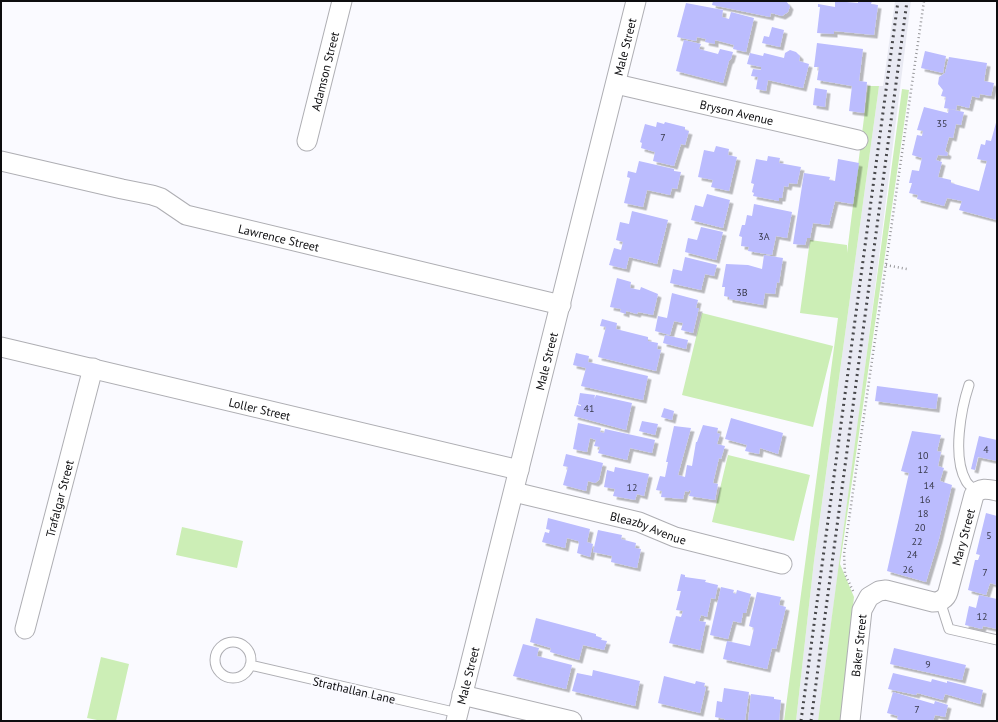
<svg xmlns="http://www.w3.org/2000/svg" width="998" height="722" viewBox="0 0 998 722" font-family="'PT Sans',sans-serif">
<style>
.built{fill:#e9eaf3}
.green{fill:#cceeb6}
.building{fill:#bbbcfe;filter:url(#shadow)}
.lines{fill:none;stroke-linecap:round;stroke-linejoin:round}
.lane-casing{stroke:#aeaeb3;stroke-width:11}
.street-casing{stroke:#aeaeb3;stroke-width:21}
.path{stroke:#969699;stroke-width:2.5;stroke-dasharray:1 3;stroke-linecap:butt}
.lane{stroke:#fff;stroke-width:9}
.street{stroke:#fff;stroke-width:19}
.rail{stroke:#48484b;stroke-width:3;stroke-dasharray:2 4;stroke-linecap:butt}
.labels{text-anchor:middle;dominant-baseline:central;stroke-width:3.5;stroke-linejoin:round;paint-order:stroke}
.number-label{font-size:10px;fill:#38394b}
.street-label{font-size:12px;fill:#0d0d0f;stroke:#fafaff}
</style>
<defs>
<filter id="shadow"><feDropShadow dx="3.5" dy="3.5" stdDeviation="0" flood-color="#0004"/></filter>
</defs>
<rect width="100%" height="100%" fill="#fafaff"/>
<path class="built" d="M895 1H911L858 424 818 721H796L814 561 879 86H883Z"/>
<path class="green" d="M868 86H879L814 561 796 721H784L838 318 800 313 810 240 847 245V253Z
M902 89 909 90 840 564 854 597 841 721H818Z
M702 313 833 346 813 427 682 395Z
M728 455 810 475 794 541 712 522Z
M182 527 243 541 237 568 176 555Z
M101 657 129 664 116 721H102L87 718Z"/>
<path class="building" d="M713 1H786L790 6 788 12 782 16 771 13 770 17 712 5Z
M835 1 858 3V1H872L871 4 878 5 874 35 834 31V34L817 33 820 7H818V4L835 7Z
M686 3 723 10 722 17 729 19 731 12 754 18 746 52 733 49 734 45 715 40V44L705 42 706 39 697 37 696 41 677 37Z
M772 27 784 30 780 47 762 43 764 36 769 37Z
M684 40 701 44 699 49 718 54 720 49 733 52 731 59 729 61 723 83 676 71Z
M817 43 863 49 859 81 867 82 864 113 849 111 852 86 817 80 819 67H814Z
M790 50 796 52 800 56 799 61 809 64 803 88 768 80 766 91 756 89 758 77 751 76 753 69 761 70V67L747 64 750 53 763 56 764 53 784 58 785 53Z
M925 51 946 56 943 73 921 68Z
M949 57 987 63 984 81 994 83 991 96 980 94 979 98 972 96 969 108 957 105 956 110 944 108 946 97 941 96 943 90 938 84 939 77 945 73Z
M815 88 827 90 825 107 813 105Z
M924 107 948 113 949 109 964 112 961 125 956 124 953 138 949 137 945 151 948 153 947 156 938 155 936 160 942 162 938 177 951 180V183L979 191 987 161 977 159 981 144 985 145 986 140 991 141 997 119V220L959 210 962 201 947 198 944 206 917 199 918 195 909 193 912 183H909L912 170 919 171 922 158 912 155 917 135 922 136 923 131 917 130Z
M657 122 664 124 665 122 685 127V130L689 131 685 145 681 144 674 166 653 161 655 152 641 148 642 143 640 142 645 124 656 127Z
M716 146 729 149 728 155 737 157 729 191 711 187 713 180 698 177 704 150 714 152Z
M768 156 780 158 779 163 801 167 797 184 789 183 788 187 784 186 782 198H779V201L753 196 754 193 752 192 754 184 751 183 756 159 767 161Z
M838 159 859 163 853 204 835 201 829 225 813 223 810 238H807L805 245 793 244 804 173 830 177 829 180 835 181Z
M639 161 674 169V171L681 172 677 189 672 188 670 195 647 190 643 207 624 203 630 178 627 177 628 171 636 173Z
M707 194 730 200 723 228 691 220 695 205 703 207Z
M754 204 792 212 787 238 776 236 772 255 748 251 749 247 741 246 742 237 739 236 742 225H745L747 215 752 216Z
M632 211 668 220 657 264 629 257 626 269 609 265 614 248 621 250 623 242 616 240 620 222 629 224Z
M701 227 723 232 716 260 685 252 688 238 697 240Z
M764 255 783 258 779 283 777 282 775 294 765 293 763 305 729 299V297L724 296 725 287H722L726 264 748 265 762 269Z
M685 257 717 265 714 276 705 274 701 290 670 283 673 269 682 271Z
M617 278 631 282 630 288 640 290 641 287 658 294 653 315 638 312 637 314 626 311V314L620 312 621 309 610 307Z
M672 293 698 300 696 308H699L693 333 681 330 683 323 674 321 670 335 655 331 658 316 667 318Z
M602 319 617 323 616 329 648 337V341L658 343 657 349 661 350 656 371 598 357 606 327 600 326Z
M665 335 688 340 686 349 663 343Z
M576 353 589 356 588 362 648 376 643 400 581 386 586 368 573 365Z
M877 386 938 394 936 409 875 401Z
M580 393 595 395 594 400 596 395 632 403 626 430 574 416 577 405 581 406V405L578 404Z
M664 408 674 411 672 420 661 417Z
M731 418 783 433 778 454 760 448 759 454 745 451 747 445 725 439Z
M642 421 658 424 655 435 639 431Z
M578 423 601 428 600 432 604 433 605 429 655 440 652 453 630 448 627 460 598 453 600 447 594 446 596 440 590 438 587 452 573 449Z
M703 425 718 428 717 433 720 434 717 444 725 446 721 459 719 458 713 483 718 484 715 500 689 496 691 491 689 490V492L685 491 683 499 661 497 662 491 656 490 660 476 665 477 668 462H666L674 426 691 428 678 475 685 477 687 465 692 466 696 442H697Z
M912 431 941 435 937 451 941 452 938 466 944 468 940 481 952 485 939 539 926 582 887 571 909 473 901 471Z
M979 436 997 440V461L978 457 975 470 971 469Z
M566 454 603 463 599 480 595 483 588 481 586 491 563 485 568 467 563 466Z
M615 467 649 474 644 496 637 494 635 500 613 496 615 489 604 487 607 470 614 472Z
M986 513 997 516V585L990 583 986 595 968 590 975 560H978L980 555 976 554Z
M548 518 590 529 587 542 593 544 590 557 577 553 579 543 578 541 567 538 565 548 542 542 545 532 549 533 550 530 546 529Z
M598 530 622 535 621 539 636 543 635 548 641 549 637 568 611 562 612 556 593 552Z
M681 574 685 575V577L706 580 705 582 718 585 715 599 711 598 707 617 701 615 699 621 706 622 700 650 669 643 676 616 681 617 683 611 676 610 681 591H677Z
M721 587 734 590 733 593 736 594 737 590 751 594 746 613H743L741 623 733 621 728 639 710 635Z
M757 592 781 597 779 605 786 607 776 649 772 648 767 669 723 659 727 641 750 646 754 628 749 626Z
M979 595 997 599V629L983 626 982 629 965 625 969 606 976 608Z
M536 618 596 634V636L602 638 601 640 607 641 604 650 583 645 579 660 550 652 551 648 530 642Z
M523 644 539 648 537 656 572 665 566 689 513 676Z
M894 648 966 665 962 680 890 664Z
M593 670 640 681 635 706 572 691 577 673 592 676Z
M893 673 931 682 932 679 947 683V681L983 690 980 704 945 694 943 700 917 693 916 695 888 689Z
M664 676 695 684 696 681 705 683 704 687H706L700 713 658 703Z
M724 688 749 692 745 721H724L725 719 715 717 717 701 722 702Z
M893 692 934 704 935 701 948 705 945 717 935 715 933 721H901L897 719 898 716 887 713Z
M751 694 774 697V699L781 700 779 721H748Z"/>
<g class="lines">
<defs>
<path id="lane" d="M969 385C961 409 952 457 966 481 968 485 973 488 976 492
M940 601 949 629 997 640
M215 660a18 18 0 1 1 36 0a18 18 0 1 1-36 0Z
M250 665 458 713"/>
<g id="street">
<path id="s1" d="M616 84 858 140"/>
<path id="s2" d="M307 141 342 1"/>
<path id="s3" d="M1 161 122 189 152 195 161 198 186 215 561 305"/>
<path id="s4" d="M1 347 519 470"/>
<path id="s5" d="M514 492 639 522 675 537 782 564"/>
<path id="s6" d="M25 629 93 368"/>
<path d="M462 695 572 721"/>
<path id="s7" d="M456 721 636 1"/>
<path id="s8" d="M850 721 862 610 869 597 879 591 886 590 933 602C940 602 946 599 948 592L974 495C980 487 988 489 997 491"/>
</g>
</defs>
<use href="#lane" class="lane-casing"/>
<use href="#street" class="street-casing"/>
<path class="path" d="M886 265 907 269
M853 591 845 574 844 554 924 1"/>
<use href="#lane" class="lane"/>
<use href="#street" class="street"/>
<path class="rail" d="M801 721 898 1
M811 721 907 1"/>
</g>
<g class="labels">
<g class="number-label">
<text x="942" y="123">35</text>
<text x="663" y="137">7</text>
<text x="764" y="236">3A</text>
<text x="742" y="292">3B</text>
<text x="589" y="408">41</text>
<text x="986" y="449">4</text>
<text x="923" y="455">10</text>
<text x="923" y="469">12</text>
<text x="929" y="485">14</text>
<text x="632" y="487">12</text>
<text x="925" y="499">16</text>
<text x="923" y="513">18</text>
<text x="920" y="527">20</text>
<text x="989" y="535">5</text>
<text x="917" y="541">22</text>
<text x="912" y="554">24</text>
<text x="908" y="569">26</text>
<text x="985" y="572">7</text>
<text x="982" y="616">12</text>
<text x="928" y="664">9</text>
<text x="917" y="709">7</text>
</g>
<g class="street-label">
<text stroke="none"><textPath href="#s7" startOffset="695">Male Street</textPath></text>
<text stroke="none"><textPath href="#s2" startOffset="72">Adamson Street</textPath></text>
<text stroke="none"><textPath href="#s1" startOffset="124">Bryson Avenue</textPath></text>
<text stroke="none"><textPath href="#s3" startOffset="290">Lawrence Street</textPath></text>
<text stroke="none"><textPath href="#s7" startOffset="371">Male Street</textPath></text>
<text stroke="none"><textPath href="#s4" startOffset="266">Loller Street</textPath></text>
<text stroke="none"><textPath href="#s6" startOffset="135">Trafalgar Street</textPath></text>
<text stroke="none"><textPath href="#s5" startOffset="139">Bleazby Avenue</textPath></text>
<text stroke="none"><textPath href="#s8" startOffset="270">Mary Street</textPath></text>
<text stroke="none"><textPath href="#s8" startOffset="76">Baker Street</textPath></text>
<text stroke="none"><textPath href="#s7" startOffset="47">Male Street</textPath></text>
<text transform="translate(354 690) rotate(13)">Strathallan Lane</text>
</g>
</g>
<rect width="998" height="722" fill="none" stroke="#0d0d0f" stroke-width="4"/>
</svg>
